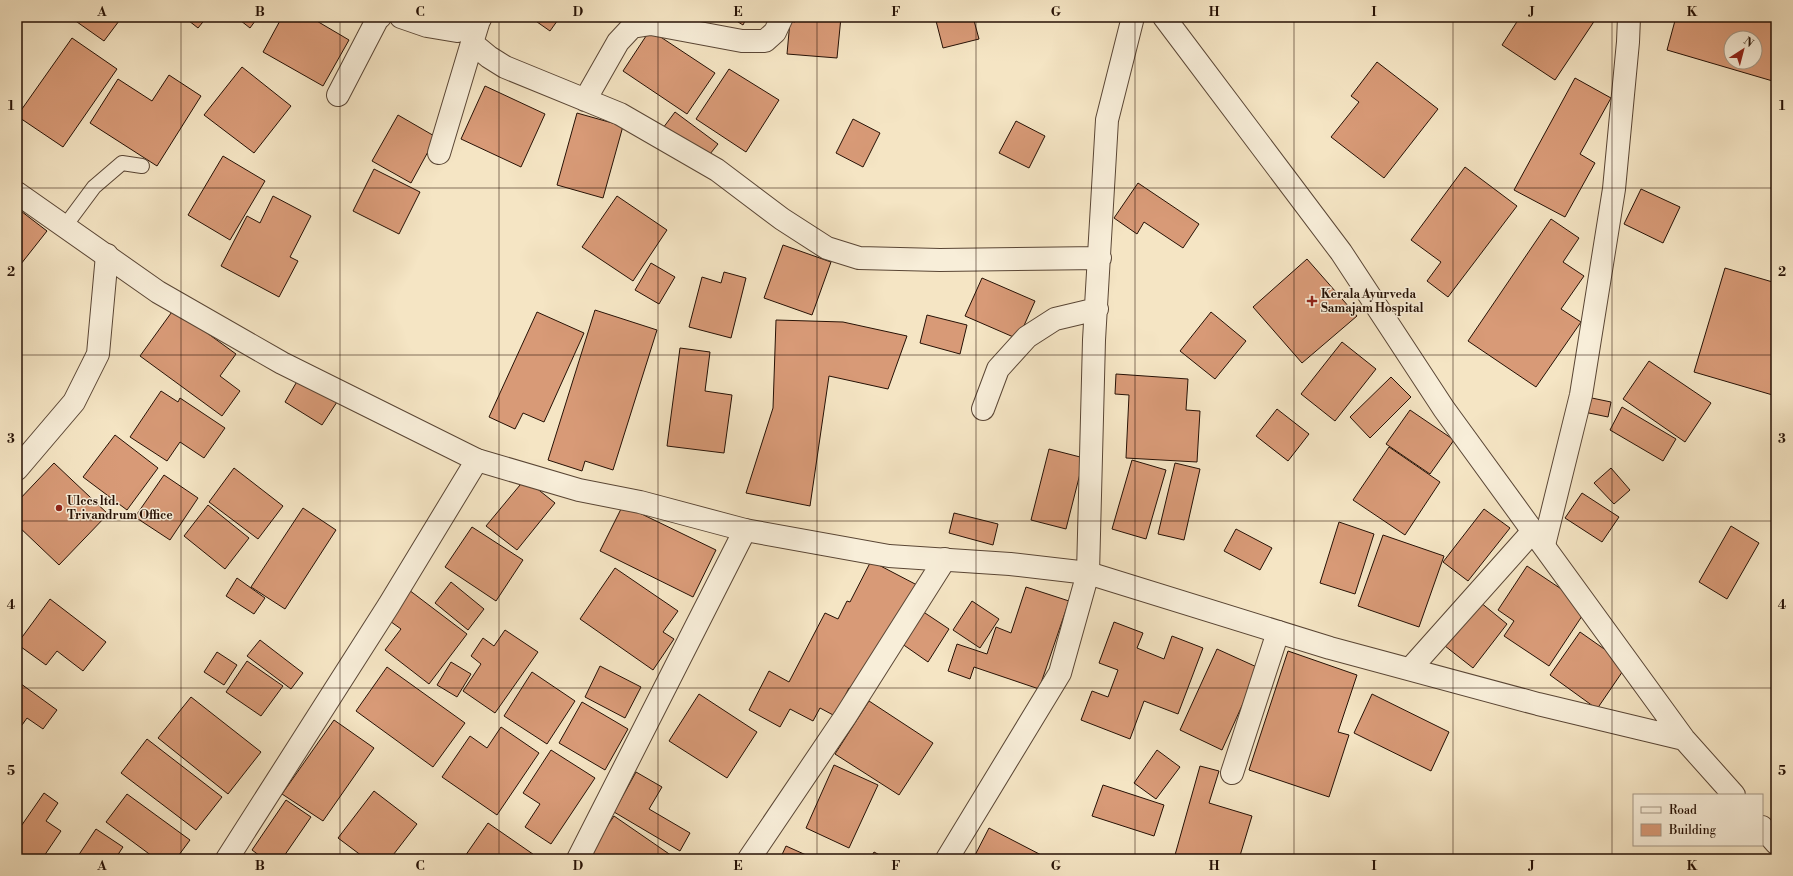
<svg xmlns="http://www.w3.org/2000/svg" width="1793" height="876" viewBox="0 0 1793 876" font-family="'Libre Bodoni',serif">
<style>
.building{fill:#d89a77;stroke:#261105;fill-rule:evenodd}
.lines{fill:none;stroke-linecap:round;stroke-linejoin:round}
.service-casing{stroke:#5a4635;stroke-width:16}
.minor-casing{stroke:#5a4635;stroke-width:24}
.tertiary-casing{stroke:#5a4635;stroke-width:24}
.service{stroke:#f8eed9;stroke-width:14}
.minor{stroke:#f8eed9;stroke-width:22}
.tertiary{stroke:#f8eed9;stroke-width:22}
.grid{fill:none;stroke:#261105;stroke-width:1;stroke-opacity:0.55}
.poi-dot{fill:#8f2418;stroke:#f8eed9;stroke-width:1.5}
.labels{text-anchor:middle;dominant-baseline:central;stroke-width:3;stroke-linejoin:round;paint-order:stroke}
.poi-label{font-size:12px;font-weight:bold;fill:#261105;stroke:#f8eed9;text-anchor:start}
.neatline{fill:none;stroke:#261105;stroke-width:1.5}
.grid-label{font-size:13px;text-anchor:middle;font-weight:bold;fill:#261105}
</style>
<rect width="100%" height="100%" fill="#f5e5c4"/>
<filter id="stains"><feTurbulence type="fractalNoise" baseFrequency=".005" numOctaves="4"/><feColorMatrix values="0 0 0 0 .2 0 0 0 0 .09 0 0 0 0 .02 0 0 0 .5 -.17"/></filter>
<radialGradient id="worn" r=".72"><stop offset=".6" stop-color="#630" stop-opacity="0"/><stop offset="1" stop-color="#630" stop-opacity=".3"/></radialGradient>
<path class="building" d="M70 17H122L104 41Z
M184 17H207L198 28Z
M236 17H258L250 28Z
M282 17H310L349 40 323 86 263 52Z
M530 17H560L550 31Z
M730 17H747L743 25Z
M796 17H841L837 58 787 54 790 21 795 22Z
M884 17H903L902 20Z
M935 17H973L979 39 943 48Z
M1520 17H1597L1555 80 1502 45Z
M1676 17H1776V82L1667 50ZM1731 38H1755V62H1731Z
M650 30 715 73 687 114 623 71Z
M72 38 117 69 63 147 17 116Z
M1377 62 1438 109 1384 178 1331 137 1359 102 1351 96Z
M242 67 291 106 254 153 204 115Z
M729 69 779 100 746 152 696 119Z
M169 75 201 96 157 166 90 123 118 79 152 101Z
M1575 78 1611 98 1580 154 1595 163 1565 217 1514 190Z
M485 86 545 114 521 167 461 139Z
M675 112 718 144 706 159 663 128Z
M577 113 623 126 603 198 557 185Z
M398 115 436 137 411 183 372 161Z
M853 119 880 133 863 167 836 153Z
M1016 121 1045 136 1029 168 999 153Z
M223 156 265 181 230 240 188 215Z
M1465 167 1517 206 1448 297 1427 281 1441 262 1411 240Z
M374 169 420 192 399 234 353 211Z
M1138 183 1199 224 1183 248 1144 222 1137 234 1114 218Z
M1641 189 1680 207 1663 243 1624 224Z
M273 196 311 216 290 257 298 261 279 297 221 266 247 216 260 223Z
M617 196 667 230 633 281 582 247Z
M17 208 47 231 17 269Z
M1551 219 1579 238 1563 262 1584 276 1561 309 1581 322 1536 387 1468 341Z
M783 245 831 262 812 315 764 298Z
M1307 259 1357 316 1302 363 1253 307Z
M651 263 675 277 659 304 635 290Z
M1725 268 1776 283V396L1694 372Z
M724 272 746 278 731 338 689 327 702 277 721 283Z
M982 278 1035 301 1018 339 965 316Z
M174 309 236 354 220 376 240 391 222 416 140 356Z
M595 310 657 330 613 470 585 461 582 471 548 460Z
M537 312 584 333 544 422 523 413 515 429 489 417Z
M1211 312 1246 341 1215 379 1180 351Z
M927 315 967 325 960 354 920 343Z
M776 320 843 322 907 336 888 389 829 376 810 506 746 493 773 408Z
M1342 342 1376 369 1335 421 1301 394Z
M680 348 710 352 705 391 732 395 724 453 667 446Z
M1649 361 1711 403 1685 442 1623 399Z
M1116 374 1188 379 1186 410 1200 411 1197 462 1126 458 1129 395 1115 394Z
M1391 377 1411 397 1370 438 1350 417Z
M299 378 337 402 322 425 285 402Z
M161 391 178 402 180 398 225 428 204 458 180 442 167 461 130 437Z
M1587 397 1611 402 1608 417 1584 412Z
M1622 407 1676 439 1663 461 1610 430Z
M1277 409 1309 434 1288 461 1256 436Z
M1410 410 1454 440 1430 474 1386 444Z
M115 435 158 468 127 510 83 477Z
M1389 447 1440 482 1405 535 1353 500Z
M1049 449 1084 458 1066 529 1031 520Z
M1132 460 1166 470 1146 539 1112 529Z
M54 463 108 514 59 565 17 525V502Z
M1175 463 1200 469 1184 540 1158 534Z
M234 468 283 506 258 539 209 502Z
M1611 468 1630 490 1614 504 1594 483Z
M164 475 198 498 170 540 135 517Z
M525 479 555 503 517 550 486 526Z
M1582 493 1619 517 1602 542 1565 518Z
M208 505 249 538 225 569 184 536Z
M623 505 716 550 693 597 600 551Z
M303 508 336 530 285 609 251 587Z
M1484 509 1510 528 1468 581 1443 562Z
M954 513 998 524 993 545 949 533Z
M1339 522 1374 534 1355 594 1320 583Z
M1731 526 1759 543 1727 599 1699 582Z
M472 527 523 560 496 601 445 567Z
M1236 529 1272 548 1260 570 1224 551Z
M1383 535 1444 556 1419 627 1358 606Z
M871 561 917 585 859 693 849 688 835 716 820 708 813 721 790 709 780 727 749 710 769 671 789 682 825 613 838 619 847 601 850 602Z
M1527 566 1588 607 1549 666 1504 636 1514 621 1498 610Z
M615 568 678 611 663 632 674 639 653 670 580 619Z
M237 578 265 598 254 614 226 596Z
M451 582 484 609 468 630 435 603Z
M1026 587 1069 601 1039 689 974 667 970 679 948 671 957 644 987 654 996 627 1011 633Z
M409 590 467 634 429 684 385 650 401 629 387 619Z
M50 599 106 642 83 671 57 651 46 665 17 644Z
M972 601 999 619 980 648 953 630Z
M1480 602 1507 624 1473 668 1445 646Z
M919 609 949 629 928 662 898 641Z
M1114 622 1143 633 1137 648 1164 659 1172 636 1203 648 1178 714 1144 701 1130 739 1081 720 1092 691 1108 697 1118 670 1099 663Z
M505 630 538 652 495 713 463 691 481 664 471 656 483 638 494 646Z
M1580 632 1627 665 1597 709 1550 675Z
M260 640 303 673 291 689 247 656Z
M1217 649 1259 668 1222 750 1180 730Z
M1288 651 1357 675 1338 732 1349 735 1329 797 1249 770Z
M217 652 237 665 224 685 204 672Z
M247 661 283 686 261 716 226 692Z
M451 662 471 674 457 697 437 685Z
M600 666 641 687 625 718 585 697Z
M387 667 465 723 433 767 356 711Z
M532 672 575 701 547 744 504 716Z
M17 681 57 710 43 729 27 718 17 732Z
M699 694 757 732 727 778 669 741Z
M1372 694 1449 732 1431 771 1354 733Z
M191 697 261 752 228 794 158 738Z
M869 701 933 743 899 795 835 754Z
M582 702 628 729 605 770 559 743Z
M334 720 374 748 323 821 282 794Z
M501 727 539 753 497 815 442 777 470 736 487 748Z
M147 739 222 797 196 830 121 773Z
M551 750 595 778 551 844 525 827 540 804 523 793Z
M1157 750 1180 767 1156 799 1134 783Z
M834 765 878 785 849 848 806 828Z
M1200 766 1219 771 1209 803 1252 816 1239 859H1188L1175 855Z
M636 772 662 787 649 809 690 833 680 851 614 812Z
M1103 785 1164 805 1154 836 1092 816Z
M374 791 417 824 390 859H366L338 838Z
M44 793 58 803 46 821 61 831 42 859H17V832Z
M127 794 190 840 176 859H156L106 822Z
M286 800 311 817 282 859H264L252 850Z
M614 816 675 858 674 859H600L590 852Z
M488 823 540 859H463Z
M989 828 1047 858 1046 859H973Z
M96 829 123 847 115 859H76Z
M786 846 815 859H780Z
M874 852 887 859H870Z"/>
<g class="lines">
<defs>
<path id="service" d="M65 226 94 187 122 163 142 166"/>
<path id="minor" d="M401 17 427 26 457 31 480 19
M480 17 472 43 489 57 505 67 620 114 717 170 782 219 827 248 859 258 940 260 1100 258
M338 95 378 18 380 17
M585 100 618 42 632 27 651 24 742 41H765L775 32 782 17
M439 153 472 43
M983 409 998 369 1027 337 1055 319 1097 309
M17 469 74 402 98 354 107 255
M1544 545 1581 395 1614 189 1628 42 1629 17
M1410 669 1533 531
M1232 773 1278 632
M227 859 389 605 477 460
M578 859 745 530
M749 859 845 717 945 559
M947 859 1060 673 1088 573 1094 340 1107 120 1133 17"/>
<path id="tertiary" d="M1164 17 1341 252 1444 409 1684 739 1734 795
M17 193 158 292 282 363 477 460 579 490 640 502 745 530 889 556 1010 564 1088 573 1330 648 1538 704 1684 739
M1762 827 1776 843"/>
</defs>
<use href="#service" class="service-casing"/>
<use href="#minor" class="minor-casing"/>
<use href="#tertiary" class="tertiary-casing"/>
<use href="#service" class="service"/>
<use href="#minor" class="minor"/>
<use href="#tertiary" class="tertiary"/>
</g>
<path class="grid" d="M181 17V859M340 17V859M499 17V859M658 17V859M817 17V859M976 17V859M1135 17V859M1294 17V859M1453 17V859M1612 17V859M17 188H1776M17 355H1776M17 521H1776M17 688H1776"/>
<g class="poi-dot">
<path d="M1310 295h4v4h4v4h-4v4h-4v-4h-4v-4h4z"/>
<circle cx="59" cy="508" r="4"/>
</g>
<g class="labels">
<g class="poi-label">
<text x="1321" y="294">Kerala Ayurveda<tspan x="1321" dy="14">Samajam Hospital</tspan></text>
<text x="67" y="501">Ulccs ltd.<tspan x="67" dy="14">Trivandrum Office</tspan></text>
</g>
</g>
<rect width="1793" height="876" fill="none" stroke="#f5e5c4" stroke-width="44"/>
<rect x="1633" y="794" width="130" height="52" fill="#f8eed9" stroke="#a49684"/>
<rect x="1641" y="807" width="20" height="6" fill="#f8eed9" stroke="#a49684"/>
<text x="1669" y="814" font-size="12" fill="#261105">Road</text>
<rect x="1641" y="824" width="20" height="12" fill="#d89a77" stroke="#a49684"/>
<text x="1669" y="834" font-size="12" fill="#261105">Building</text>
<g transform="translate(1743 50) rotate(36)"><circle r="19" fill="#f8eed9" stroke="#a49684"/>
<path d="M0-3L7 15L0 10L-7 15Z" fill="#8f2418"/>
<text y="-6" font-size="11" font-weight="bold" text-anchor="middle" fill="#261105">N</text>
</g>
<rect x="22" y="22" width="1749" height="832" class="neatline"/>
<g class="grid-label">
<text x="102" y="16">A</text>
<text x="260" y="16">B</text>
<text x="420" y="16">C</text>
<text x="578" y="16">D</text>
<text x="738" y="16">E</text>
<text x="896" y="16">F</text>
<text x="1056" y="16">G</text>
<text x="1214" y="16">H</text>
<text x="1374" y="16">I</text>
<text x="1532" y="16">J</text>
<text x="1692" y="16">K</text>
<text x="11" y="110">1</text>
<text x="1782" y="110">1</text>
<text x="11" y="276">2</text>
<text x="1782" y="276">2</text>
<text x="11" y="443">3</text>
<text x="1782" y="443">3</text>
<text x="11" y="609">4</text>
<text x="1782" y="609">4</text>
<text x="11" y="775">5</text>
<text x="1782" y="775">5</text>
<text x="102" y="870">A</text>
<text x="260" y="870">B</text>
<text x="420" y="870">C</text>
<text x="578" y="870">D</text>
<text x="738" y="870">E</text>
<text x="896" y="870">F</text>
<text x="1056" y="870">G</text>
<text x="1214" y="870">H</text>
<text x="1374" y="870">I</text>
<text x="1532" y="870">J</text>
<text x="1692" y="870">K</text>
</g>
<rect width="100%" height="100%" filter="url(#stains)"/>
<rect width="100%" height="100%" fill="url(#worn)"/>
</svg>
